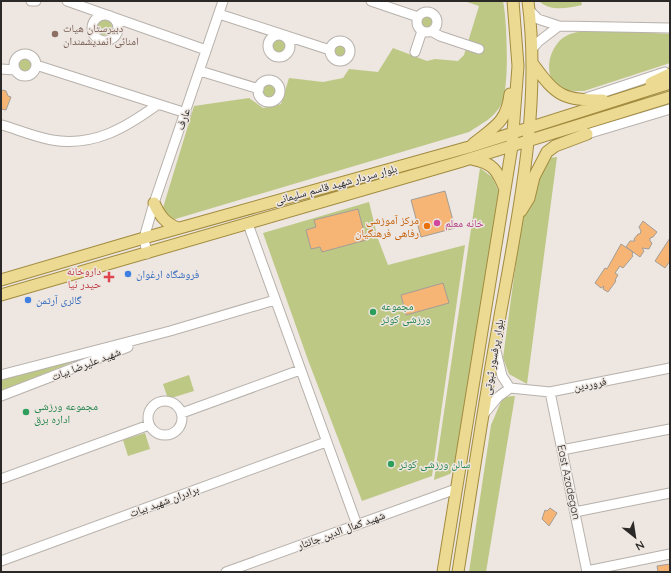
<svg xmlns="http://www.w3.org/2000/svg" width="671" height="573" viewBox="0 0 671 573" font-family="Quicksand,'Noto Naskh Arabic',sans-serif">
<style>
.green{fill:#bec885}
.building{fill:#f6b574;stroke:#a39d97}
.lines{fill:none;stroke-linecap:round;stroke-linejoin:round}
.minor-casing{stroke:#b7b1ab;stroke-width:11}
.major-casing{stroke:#a18b3e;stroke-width:13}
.minor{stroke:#fff;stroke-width:9}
.major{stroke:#ecd992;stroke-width:11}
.education-dot{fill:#8d6e63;stroke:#ede6e1;stroke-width:1.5}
.hotel-dot{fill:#d1479c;stroke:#ede6e1;stroke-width:1.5}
.food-dot{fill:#e8710a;stroke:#ede6e1;stroke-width:1.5}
.shop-dot{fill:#3f7fe0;stroke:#ede6e1;stroke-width:1.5}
.health-dot{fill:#e0444e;stroke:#ede6e1;stroke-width:1.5}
.leisure-dot{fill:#2e9e5b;stroke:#ede6e1;stroke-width:1.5}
.labels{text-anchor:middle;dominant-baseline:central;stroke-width:3;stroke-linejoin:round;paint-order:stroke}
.education-label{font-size:11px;fill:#785e54;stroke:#ede6e1;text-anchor:start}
.street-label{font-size:11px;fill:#2b2927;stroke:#ede6e1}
.food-label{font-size:11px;fill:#c56008;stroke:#ede6e1;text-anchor:end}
.hotel-label{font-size:11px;fill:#b23c85;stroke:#ede6e1;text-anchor:start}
.health-label{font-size:11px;fill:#be3a42;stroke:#ede6e1;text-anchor:end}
.shop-label{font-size:11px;fill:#366cbe;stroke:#ede6e1;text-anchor:start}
.leisure-label{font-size:11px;fill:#27864d;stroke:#ede6e1;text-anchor:start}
</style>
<rect width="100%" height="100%" fill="#ede6e1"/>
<path class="green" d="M464 1H503C507 19 510 90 501 105 494 118 481 124 469 132L172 220 162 211 194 106 249 98 263 108 281 104 289 78 323 82 343 78 349 69 378 72 393 48 427 61 435 59 458 61 464 55 479 6Z
M539 1H581L582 5C567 8 551 12 539 1Z
M419 22a8 8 0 1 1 16 0a8 8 0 1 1-16 0Z
M96 27a8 8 0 1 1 16 0a8 8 0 1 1-16 0Z
M602 30 670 34V63L584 91C577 91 567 92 560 88 541 77 549 45 566 36 577 30 590 31 602 30Z
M271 46a8 8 0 1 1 16 0a8 8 0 1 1-16 0Z
M332 51a8 8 0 1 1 16 0a8 8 0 1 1-16 0Z
M16 65a9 9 0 1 1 18 0a9 9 0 1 1-18 0Z
M262 91a8 8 0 1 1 16 0a8 8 0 1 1-16 0Z
M557 157 527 384 509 374 503 358 521 225 533 190 548 158Z
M480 168 492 177 500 194 457 464 450 474 434 480Z
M369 202 378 239 388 265 465 245 432 476 362 501 308 360 263 233Z
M93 354 1 391V380Z
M189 375 194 391 168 399 163 384Z
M515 396 486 572H469L491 425 503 397Z
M145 433 150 449 128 456 123 440Z"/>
<path class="building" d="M3 90 6 91 8 96 11 97 6 110 1 109V91Z
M445 191 455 228 421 237 411 200Z
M358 209 366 240 322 252 320 247 311 249 306 230 316 227 314 220Z
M643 221 657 232 653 237 650 238V241L652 243 649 249 642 248 644 251 640 257 626 247 630 241H635L634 239 638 234H640L641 231 639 227Z
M670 238V261L665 268 655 261Z
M621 244 633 252 632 255 633 256 623 268 620 266 615 273 618 275 615 280 616 281 608 292 603 289 604 286 601 288 595 283 605 268 607 269Z
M443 283 449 303 406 315 401 295Z
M550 508 557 513 549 526 542 519 545 510 547 511Z
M670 564V572H658L657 566Z"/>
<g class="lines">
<defs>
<path id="minor" d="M31 1H36
M67 1 206 50
M371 1 418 17
M529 10 538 19 559 26 670 28
M417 22a10 10 0 1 1 20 0a10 10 0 1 1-20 0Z
M219 14 330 50
M92 28a13 13 0 1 1 26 0a13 13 0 1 1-26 0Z
M431 31 440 36 479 49
M268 46a11 11 0 1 1 22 0a11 11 0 1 1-22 0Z
M330 51a10 10 0 1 1 20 0a10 10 0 1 1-20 0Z
M532 49 538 42 559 26
M415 52 422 31
M14 65a11 11 0 1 1 22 0a11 11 0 1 1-22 0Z
M36 65 186 113
M1 69 15 70
M200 71 259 89
M258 91a11 11 0 1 1 22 0a11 11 0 1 1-22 0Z
M586 98 665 72
M2 125C19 130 35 137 52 140 94 147 125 128 157 105
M587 134 670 109
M248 224 357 525
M147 254 144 238 154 203 223 1
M495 347 502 376 510 388
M1 375 170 331 275 300
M510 388 550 392 670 368
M550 392 587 572
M1 396 128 347
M148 418a17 17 0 1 1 34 0a17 17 0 1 1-34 0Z
M182 413 300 370
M483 415 498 397 510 388
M562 450 670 429
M1 479 149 425
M575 512 670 493
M1 561 326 442
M587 571 670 554
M226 572 456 489"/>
<path id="major" d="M533 64C557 97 563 100 603 100
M651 83 670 74
M473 144C494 127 507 122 510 94
M472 159C493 163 497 170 505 189
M154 203C160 216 165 223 178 228
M521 211 529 198 534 177 547 152 555 146 587 134
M1 280 144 238 469 147 670 83
M1 295 459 162 670 97
M443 572 512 146 518 66 513 1
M458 572C471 491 483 409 498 327 517 220 542 110 528 1"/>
</defs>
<use href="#minor" class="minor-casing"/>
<use href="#major" class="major-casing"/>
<use href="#minor" class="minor"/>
<use href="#major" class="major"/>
</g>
<circle class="education-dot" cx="55" cy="34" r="4"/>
<circle class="hotel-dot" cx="437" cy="223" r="4"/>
<circle class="food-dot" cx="427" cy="226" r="4"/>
<g class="shop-dot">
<circle cx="128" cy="274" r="4"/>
<circle cx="28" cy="300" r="4"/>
</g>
<path class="health-dot" d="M107 271h4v4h4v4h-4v4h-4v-4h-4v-4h4z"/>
<g class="leisure-dot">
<circle cx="373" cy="312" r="4"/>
<circle cx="26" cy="412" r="4"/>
<circle cx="391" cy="464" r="4"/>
</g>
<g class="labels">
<g class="education-label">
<text x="63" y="28">دبیرستان هیات<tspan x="63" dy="13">امنائی انمدیشمندان</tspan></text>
</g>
<g class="street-label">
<text transform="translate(183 119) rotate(-71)">عارف</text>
<text transform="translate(336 184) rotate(-15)">بلوار سردار شهید قاسم سلیمانی</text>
<text transform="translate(493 357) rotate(-80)">بلوار پرفسور ثبوتی</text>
<text transform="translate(86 364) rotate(-21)">شهید علیرضا بیات</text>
<text transform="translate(590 384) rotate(-11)">فروردین</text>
<text transform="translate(569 482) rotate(78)">East Azadegan</text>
<text transform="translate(164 501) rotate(-20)">برادران شهید بیات</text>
<text transform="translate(341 530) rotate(-20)">شهید کمال الدین جانثار</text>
</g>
<g class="food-label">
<text x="419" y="220">مرکز آموزشی<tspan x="419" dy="13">رفاهی فرهنگیان</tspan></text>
</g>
<g class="hotel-label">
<text x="445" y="223">خانه معلم</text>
</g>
<g class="health-label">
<text x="101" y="271">داروخانه<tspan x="101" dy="13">حیدر نیا</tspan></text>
</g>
<g class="shop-label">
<text x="136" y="274">فروشگاه ارغوان</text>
<text x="36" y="300">گالری آرتمن</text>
</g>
<g class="leisure-label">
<text x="381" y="306">مجموعه<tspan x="381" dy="13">ورزشی کوثر</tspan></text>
<text x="34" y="406">مجموعه ورزشی<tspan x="34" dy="13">اداره برق</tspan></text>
<text x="399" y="464">سالن ورزشی کوثر</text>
</g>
</g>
<rect width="671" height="573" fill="none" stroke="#2b2927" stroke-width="4"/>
<g transform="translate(635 537) rotate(150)" stroke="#ede6e1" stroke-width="3" paint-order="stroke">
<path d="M0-3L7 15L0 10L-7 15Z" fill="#2b2927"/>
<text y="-6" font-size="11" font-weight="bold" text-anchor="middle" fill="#2b2927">N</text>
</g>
</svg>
